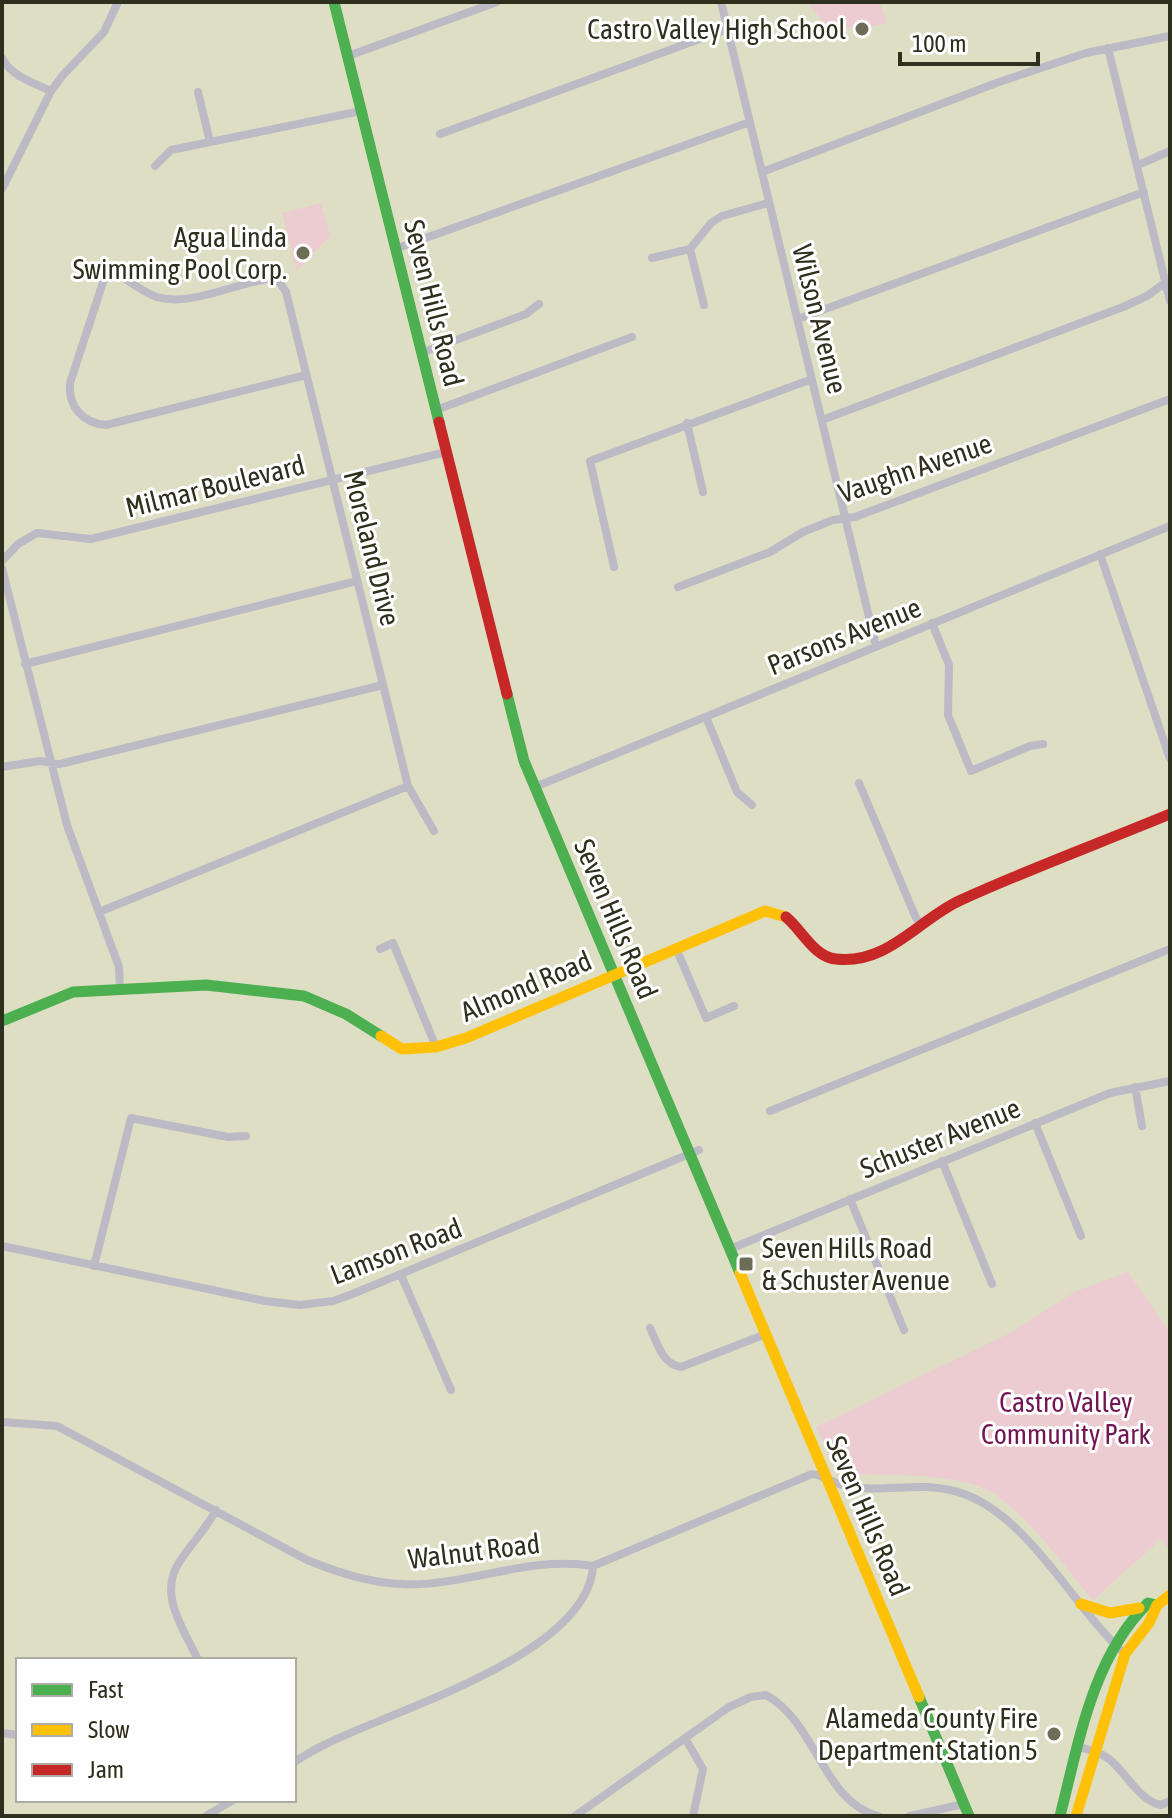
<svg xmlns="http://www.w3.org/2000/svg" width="1172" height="1818" viewBox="0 0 1172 1818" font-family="'Asap Condensed',sans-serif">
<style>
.green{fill:#ecccd1}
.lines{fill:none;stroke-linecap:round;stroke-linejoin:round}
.street{stroke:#bbbac5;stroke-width:8}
.fast{stroke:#4caf50;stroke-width:11}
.slow{stroke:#ffc107;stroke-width:11}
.jam{stroke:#c62828;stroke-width:11}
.poi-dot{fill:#6c6c57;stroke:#fff;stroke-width:3}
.labels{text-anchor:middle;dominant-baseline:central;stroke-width:6;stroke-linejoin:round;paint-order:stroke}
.poi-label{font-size:28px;fill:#2f2f1d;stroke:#fff;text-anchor:end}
.street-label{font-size:28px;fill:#2f2f1d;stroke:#fff}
.park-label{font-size:28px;fill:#741553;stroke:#fff}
</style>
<rect width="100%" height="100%" fill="#dedec4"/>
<path class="green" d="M808 2H880L887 23 860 29 824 23Z
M321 203 330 236 297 271 282 213Z
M1128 1272 1170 1333V1550L1161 1539 1093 1600C1065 1568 1022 1506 985 1489 947 1472 886 1476 844 1474L835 1469 816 1427 1010 1333 1076 1291Z"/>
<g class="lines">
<path class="street" d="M721 2 876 646
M1108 48 1170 301
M348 56 497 2
M2 58C11 76 34 83 51 91
M198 92 210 142
M440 134 727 29
M1138 165 1170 151
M155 166 171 150 361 111
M762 172 999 82 1086 53 1170 36
M2 189 51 91 63 75 104 32 118 2
M395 249 750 122
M690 249 704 305
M652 258 690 249 711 223 722 216 768 203
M798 319 1144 192
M421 353 526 314 539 304
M306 375 106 425C82 423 68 406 70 383L108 267C124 277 139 291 157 297 189 307 236 283 269 279L280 283 286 292 408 786 434 831
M436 410 632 337
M822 420 1123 307 1147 296 1170 279
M687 423 703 492
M1100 554 1170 759
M2 561 18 544 37 533 91 539 446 452
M614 567 590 461 812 379
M2 568 67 825 119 967 120 990
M678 587 770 552 803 532 833 520 855 517 1170 399
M932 623 949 665 948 715 971 771 1030 746 1043 744
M25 664 357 581
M706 717 737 792 752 805
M2 767 40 761 60 764 383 685
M859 783 916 918 923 925
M535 787 1170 526
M99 912 408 786
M676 948 706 1018 734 1006
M380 949 393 943 436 1047
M1135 1087 1142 1126
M770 1111 1170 949
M1035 1123 1081 1236
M942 1161 992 1284
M850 1199 904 1330
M2 1246 265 1301 300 1305 333 1301 350 1295 699 1150
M730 1249 1110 1093 1170 1081
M94 1266 131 1118 228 1137 246 1136
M401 1275 451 1390
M650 1328C658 1344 662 1364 681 1367L766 1334
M2 1422 57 1426 307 1560C337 1572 369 1583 402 1584 467 1587 528 1555 593 1566L812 1474C825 1475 834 1484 846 1486 880 1493 916 1482 950 1490 1024 1505 1071 1606 1125 1654
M198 1660C184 1629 157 1594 180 1561 191 1544 206 1529 216 1510
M2 1733 18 1735
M685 1738 703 1769 693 1816
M1079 1747C1090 1750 1100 1752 1109 1759 1126 1772 1139 1801 1161 1805L1170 1801
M294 1762C304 1756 315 1749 326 1744 393 1710 588 1655 593 1566
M206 1816 233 1800
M575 1816 729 1707 751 1697 766 1695C817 1723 822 1801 878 1816
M910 1816 964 1804"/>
<path class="fast" d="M334 2 439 422
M507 694 524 761 740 1273
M2 1021 73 992 206 985 304 996 346 1014 381 1036
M919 1697 969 1816
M1060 1816C1079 1742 1092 1658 1148 1603L1157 1605"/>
<path class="slow" d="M381 1036 402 1049 436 1047 466 1038 765 911 786 917
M740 1273 919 1697
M1081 1604 1110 1613 1139 1608
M1076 1816 1125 1654 1149 1623 1157 1605 1170 1595"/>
<path class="jam" d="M439 422 507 694
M786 917C802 930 814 957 836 959 888 965 920 918 961 900 1029 869 1100 843 1170 814"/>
</g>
<g class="poi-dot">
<circle cx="862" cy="29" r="8"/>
<circle cx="303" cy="253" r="8"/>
<rect x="738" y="1256" width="16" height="16" rx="4"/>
<circle cx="1054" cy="1734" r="8"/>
</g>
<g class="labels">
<g class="poi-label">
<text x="846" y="29">Castro Valley High School</text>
<text x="287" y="237">Agua Linda<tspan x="287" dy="32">Swimming Pool Corp.</tspan></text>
<text x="762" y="1248" text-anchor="start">Seven Hills Road<tspan x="762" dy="32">&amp; Schuster Avenue</tspan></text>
<text x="1038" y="1718">Alameda County Fire<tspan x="1038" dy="32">Department Station 5</tspan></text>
</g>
<g class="street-label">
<text transform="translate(434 303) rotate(76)">Seven Hills Road</text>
<text transform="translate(820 319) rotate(76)">Wilson Avenue</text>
<text transform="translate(915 468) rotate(-19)">Vaughn Avenue</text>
<text transform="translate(215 486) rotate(-14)">Milmar Boulevard</text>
<text transform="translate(372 548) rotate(76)">Moreland Drive</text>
<text transform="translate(844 636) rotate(-22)">Parsons Avenue</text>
<text transform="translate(616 919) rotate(67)">Seven Hills Road</text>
<text transform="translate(526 986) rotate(-23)">Almond Road</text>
<text transform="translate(940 1138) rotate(-22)">Schuster Avenue</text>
<text transform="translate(396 1251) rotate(-21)">Lamson Road</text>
<text transform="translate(868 1516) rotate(67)">Seven Hills Road</text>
<text transform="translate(474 1551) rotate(-7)">Walnut Road</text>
</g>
<g class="park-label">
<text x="1066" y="1402">Castro Valley<tspan x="1066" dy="32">Community Park</tspan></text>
</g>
</g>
<rect width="1172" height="1818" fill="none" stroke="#2f2f1d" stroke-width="8"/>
<rect x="16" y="1658" width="280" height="144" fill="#ffffff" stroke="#acaca5" stroke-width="2"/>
<rect x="32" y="1684" width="40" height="12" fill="#4caf50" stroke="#acaca5" stroke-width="2"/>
<text x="88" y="1698" font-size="24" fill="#2f2f1d">Fast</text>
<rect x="32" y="1724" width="40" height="12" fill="#ffc107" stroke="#acaca5" stroke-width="2"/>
<text x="88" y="1738" font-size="24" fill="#2f2f1d">Slow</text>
<rect x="32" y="1764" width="40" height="12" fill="#c62828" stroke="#acaca5" stroke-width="2"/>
<text x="88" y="1778" font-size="24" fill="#2f2f1d">Jam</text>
<path d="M900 52v12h138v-12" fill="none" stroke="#2f2f1d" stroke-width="4"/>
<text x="912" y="52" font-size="24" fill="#2f2f1d" stroke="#ffffff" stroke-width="6" paint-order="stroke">100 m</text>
</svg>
